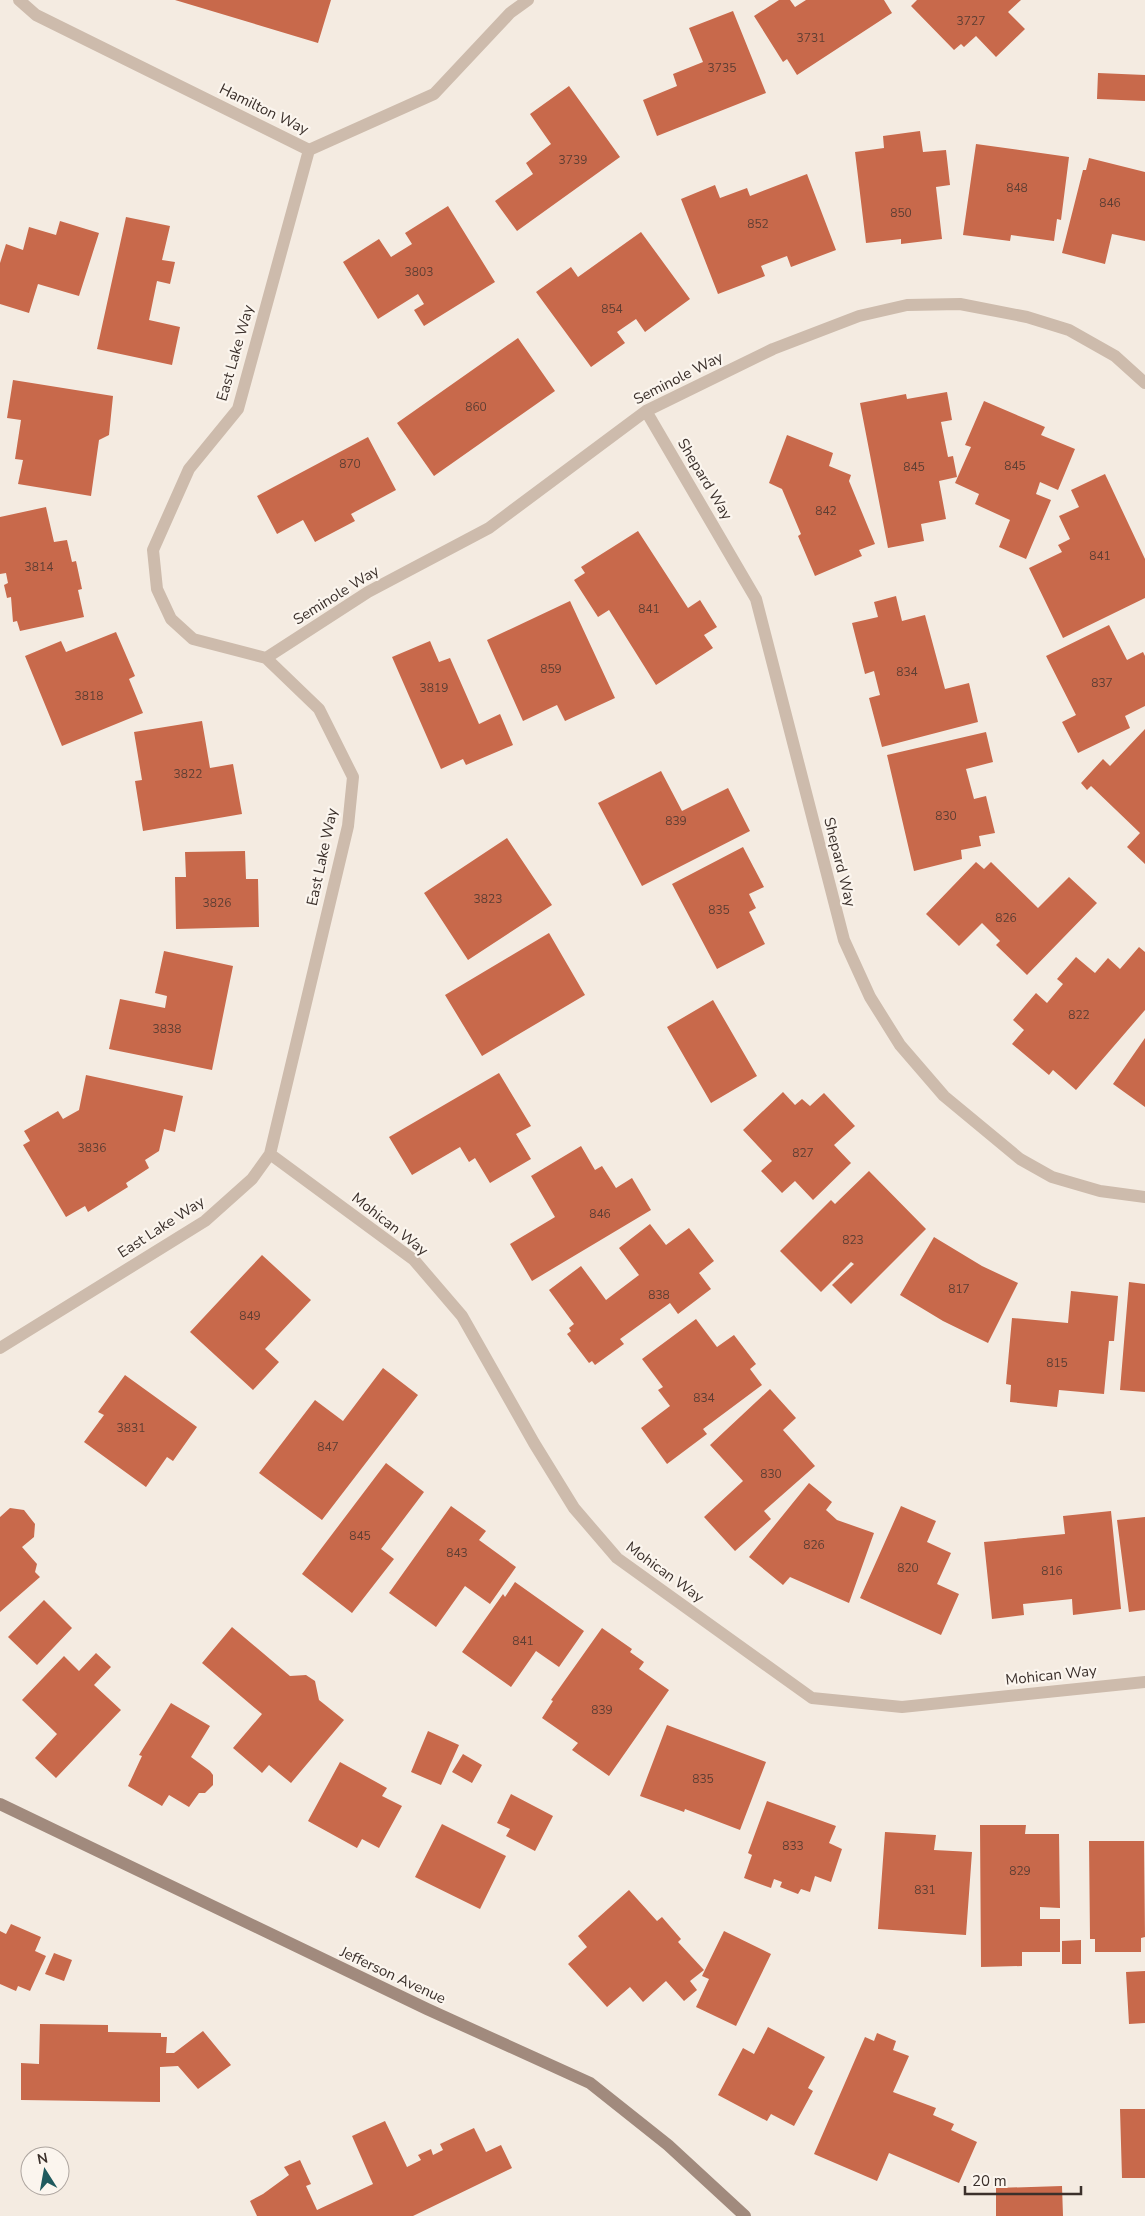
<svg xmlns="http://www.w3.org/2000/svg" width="1145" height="2216" viewBox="0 0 1145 2216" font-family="'Nunito Sans',sans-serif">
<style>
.building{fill:#c8694b}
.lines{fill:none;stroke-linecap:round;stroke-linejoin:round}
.street{stroke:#cdbbac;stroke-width:12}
.secondary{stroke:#a18a7d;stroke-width:12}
.labels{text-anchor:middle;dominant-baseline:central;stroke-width:4.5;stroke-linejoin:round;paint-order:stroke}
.number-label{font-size:12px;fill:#5e3e33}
.street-label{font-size:15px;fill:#3b302b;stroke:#fbf5ee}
</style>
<rect width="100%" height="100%" fill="#f4ebe1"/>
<path class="building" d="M175 0H331L318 43Z
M779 0H790L795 7 806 0H884L892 13 797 75 787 59 783 62 754 16Z
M917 0H1021L1008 12 1025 29 996 57 976 36 964 47 961 44 954 50 911 6Z
M733 11 766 93 657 136 643 100 677 86 673 74 703 62 689 28Z
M1098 73 1145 75V101L1097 99Z
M569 86 620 157 517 231 495 201 533 174 526 163 551 144 530 114Z
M920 131 923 152 946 150 950 185 936 187 942 239 901 244V239L866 243 855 152 884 148 883 136Z
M976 144 1069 157 1061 220 1057 219 1054 241 1011 235 1010 241 963 235Z
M1089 158 1145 172V241L1112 234 1105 264 1062 253 1083 170H1086Z
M807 174 836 250 791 267 787 256 761 266 765 276 718 294 681 199 715 185 720 198 747 188 750 196Z
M448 206 495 282 424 326 414 310 424 304 418 294 378 319 343 262 379 239 391 257 412 244 405 233Z
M126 217 170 226 162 260 175 262 170 284 157 281 149 320 180 327 172 365 97 349Z
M60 221 99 233 79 296 38 284 29 313 0 304V263L6 244 23 250 29 227 56 235Z
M641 232 690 299 645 332 636 319 617 332 625 343 591 367 536 292 571 267 578 277Z
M518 338 555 391 434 476 397 423Z
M13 380 113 396 109 435 99 440 91 496 18 484 23 460 15 459 21 420 7 418Z
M947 392 952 420 941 422 948 457 953 456 957 477 939 481 946 519 921 524 924 541 888 548 860 403 906 394 907 399Z
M984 401 1045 427 1041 435 1075 449 1058 490 1040 482 1036 494 1051 500 1026 559 999 547 1010 520 975 504 979 494 955 483 971 447 965 445Z
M787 435 833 453 829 466 851 475 849 481 875 544 859 550 862 556 815 576 798 536 801 534 782 489 769 483Z
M368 437 396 490 351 514 355 521 315 542 303 520 277 534 257 496Z
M1105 474 1145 559V598L1063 638 1029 568 1062 552 1058 545 1070 539 1059 516 1079 507 1071 490Z
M46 507 54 542 67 540 72 562 76 561 82 589 78 590 84 617 20 631 17 621 13 622 11 597 7 598 4 585 8 583 6 573 0 574V517Z
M638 531 688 608 700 600 717 627 704 635 713 648 656 685 609 610 598 617 574 580 585 573 581 567Z
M896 596 902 621 925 615 945 689 969 683 978 722 882 747 869 698 880 695 874 671 865 674 852 623 878 617 874 602Z
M570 601 615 698 565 721 557 705 523 721 487 640Z
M1109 625 1127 660 1143 652 1145 656V706L1125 716 1130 728 1078 753 1062 722 1076 715 1046 656Z
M116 632 135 676 129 679 143 713 62 746 25 656 61 641 66 652Z
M430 641 439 662 450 658 479 724 500 714 513 745 466 765 463 759 441 769 392 657Z
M202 721 210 768 233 764 242 814 143 831 135 781 142 780 134 732Z
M1145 729V864L1127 847 1140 833 1091 786 1087 790 1081 783 1103 759 1110 766Z
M986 732 993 762 966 769 974 799 986 796 995 833 979 836 981 846 961 850 962 859 914 871 887 755Z
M661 771 682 811 728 788 750 831 642 886 598 803Z
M507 838 552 905 468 960 424 893Z
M743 847 764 887 749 894 756 908 749 912 765 944 717 969 672 884Z
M245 851 246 879H258L259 927 176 929 175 877H186L185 852Z
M976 862 984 869 991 862 1038 908 1069 877 1097 903 1027 975 996 945 1000 941 982 923 959 946 926 914Z
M549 933 585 995 482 1056 445 995Z
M1139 947 1145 952V1010L1076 1090 1053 1070 1049 1075 1012 1044 1024 1030 1013 1020 1036 993 1047 1003 1063 984 1057 979 1076 957 1095 973 1108 958 1120 969Z
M164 951 233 966 212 1070 109 1049 120 999 165 1008 167 996 155 993Z
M713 1000 757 1076 711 1103 667 1027Z
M1145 1038V1107L1113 1084Z
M499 1073 531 1126 516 1134 531 1159 490 1183 475 1158 469 1162 460 1147 412 1175 389 1137Z
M86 1075 183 1096 175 1132 164 1129 159 1151 145 1160 149 1168 126 1183 128 1187 88 1212 85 1206 66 1217 23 1145 30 1141 24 1131 58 1111 63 1119 79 1110Z
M783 1092 795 1105 802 1099 810 1106 824 1093 855 1126 834 1145 851 1163 813 1200 795 1181 782 1193 761 1171 772 1161 743 1130Z
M581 1146 595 1170 602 1166 616 1188 632 1178 651 1210 532 1281 510 1244 555 1217 531 1176Z
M869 1171 926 1229 851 1304 832 1285 854 1264 851 1262 821 1292 780 1251 831 1200 835 1204Z
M650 1224 666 1245 689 1228 714 1261 699 1273 711 1289 678 1314 670 1303 620 1339 624 1344 595 1365 592 1361 589 1363 567 1334 571 1331 569 1328 574 1324 549 1290 581 1266 606 1300 639 1275 619 1248Z
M934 1237 982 1266 1018 1283 988 1343 943 1321 900 1295Z
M262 1255 311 1300 265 1349 279 1362 253 1390 190 1332Z
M1129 1282 1145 1284V1392L1120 1390Z
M1071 1291 1118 1296 1114 1341H1109L1104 1394 1059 1390 1057 1407 1010 1402 1011 1385 1006 1384 1012 1318 1068 1323Z
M696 1319 717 1347 734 1335 756 1364 750 1369 762 1385 703 1429 707 1434 667 1464 641 1428 670 1406 658 1390 663 1387 642 1359Z
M383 1368 418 1395 322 1520 259 1473 315 1400 343 1421Z
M125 1375 197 1427 173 1461 167 1457 146 1487 84 1442 104 1415 98 1412Z
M770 1389 796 1418 783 1430 815 1466 764 1511 771 1519 735 1551 704 1517 743 1481 710 1445Z
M386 1463 424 1492 381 1549 394 1559 352 1613 302 1574Z
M809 1483 832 1502 826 1510 837 1520 874 1533 849 1603 790 1577 783 1585 749 1557Z
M451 1506 486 1531 479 1540 516 1567 490 1604 465 1586 436 1627 389 1593Z
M901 1506 936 1521 927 1542 951 1553 937 1584 959 1594 941 1635 860 1598Z
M10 1508 24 1510 35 1524 34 1537 22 1547 37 1564 35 1572 40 1577 0 1612V1517Z
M1111 1511 1121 1609 1073 1615 1072 1599 1023 1604 1024 1615 992 1619 984 1542 1065 1534 1063 1516Z
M1145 1517V1610L1129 1612 1117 1520Z
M515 1582 584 1631 559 1667 536 1651 511 1687 462 1652 503 1594 505 1597Z
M44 1600 72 1628 37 1665 8 1637Z
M232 1627 290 1676 306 1675 315 1681 319 1700 344 1720 291 1783 269 1765 262 1773 233 1748 262 1714 202 1663Z
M602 1628 632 1649 630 1652 644 1662 639 1669 669 1690 609 1776 572 1750 578 1743 542 1718 553 1701 551 1700Z
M96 1653 111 1667 94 1685 121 1710 56 1778 35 1758 57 1734 22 1700 64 1656 79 1671Z
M171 1703 210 1726 191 1757 210 1771 213 1775V1785L205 1793H199L189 1807 169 1795 162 1806 128 1786 142 1756 139 1755Z
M667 1725 766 1762 740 1830 685 1809 684 1812 640 1796Z
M428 1731 459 1745 441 1785 411 1772Z
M463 1754 482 1765 472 1783 452 1772Z
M340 1762 387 1788 382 1796 402 1806 379 1848 362 1839 357 1848 308 1821Z
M511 1794 553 1816 535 1851 506 1836 510 1829 497 1823Z
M767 1801 836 1826 829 1843 842 1849 831 1882 815 1876 810 1892 801 1889 798 1894 780 1887 782 1882 774 1879 771 1888 744 1878 752 1855 748 1853Z
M442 1824 506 1856 480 1909 415 1877Z
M980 1825H1026L1025 1834H1059L1060 1908 1040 1907V1919H1060V1952H1022V1966L981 1967Z
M885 1832 936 1835 934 1850 972 1852 966 1935 878 1929Z
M1089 1841H1144L1145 1937 1141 1938V1952H1095V1939H1090Z
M629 1890 657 1921 662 1917 681 1939 678 1942 704 1970 690 1981 697 1990 684 2001 666 1981 643 2002 630 1987 607 2007 568 1964 587 1947 578 1936Z
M11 1924 41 1937 35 1951 46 1956 30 1991 18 1986 16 1991 0 1984V1931L6 1934Z
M724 1931 771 1954 736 2026 696 2007 709 1979 702 1976Z
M1081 1940V1964H1062V1941Z
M54 1953 72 1960 64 1981 45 1974Z
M1145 1971V2023L1129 2024 1126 1972Z
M40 2024 108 2025V2032L161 2033V2037H167L166 2053H174L203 2031 231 2065 198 2089 178 2066 160 2067V2102L21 2100V2063L39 2064Z
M768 2027 825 2057 808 2088 813 2091 794 2126 771 2114 767 2121 718 2095 743 2048 754 2054Z
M877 2033 896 2041 893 2050 909 2056 893 2092 936 2108 933 2115 954 2124 951 2130 977 2142 959 2183 889 2153 877 2181 814 2154 865 2037 874 2041Z
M1120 2109H1145V2178H1122Z
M385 2121 407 2167 421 2160 418 2155 431 2149 433 2155 443 2150 440 2144 474 2128 486 2152 501 2145 512 2168 413 2216H257L250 2201 263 2194 289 2175 284 2167 300 2160 311 2184 306 2186 317 2210 373 2184 352 2136Z
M1062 2186 1063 2216H996V2188Z"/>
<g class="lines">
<path class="street" d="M19 0 36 15 309 150 434 94 510 13 528 0
M646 411 756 599 844 940 870 997 900 1045 944 1096 1020 1159 1052 1177 1100 1191 1145 1197
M266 658 368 592 489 528 646 411 773 349 859 316 907 305 960 304 1027 317 1069 330 1115 356 1145 383
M270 1154 414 1260 462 1316 534 1443 574 1508 617 1558 812 1698 902 1707 1145 1682
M0 1348 205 1221 252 1179 270 1154 348 826 353 777 319 709 266 658 193 639 171 619 157 589 153 550 189 469 238 409 309 150"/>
<path class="secondary" d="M0 1804 427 2009 590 2083 668 2145 745 2216"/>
</g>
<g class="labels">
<g class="number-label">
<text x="971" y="21">3727</text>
<text x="811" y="38">3731</text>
<text x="722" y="68">3735</text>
<text x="573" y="160">3739</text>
<text x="1017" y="188">848</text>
<text x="1110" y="203">846</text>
<text x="901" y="213">850</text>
<text x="758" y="224">852</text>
<text x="419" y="272">3803</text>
<text x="612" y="309">854</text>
<text x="476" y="407">860</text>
<text x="350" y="464">870</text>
<text x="1015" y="466">845</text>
<text x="914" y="467">845</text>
<text x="826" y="511">842</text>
<text x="1100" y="556">841</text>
<text x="39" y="567">3814</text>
<text x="649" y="609">841</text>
<text x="551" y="669">859</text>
<text x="907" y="672">834</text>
<text x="1102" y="683">837</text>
<text x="434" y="688">3819</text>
<text x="89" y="696">3818</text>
<text x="188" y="774">3822</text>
<text x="946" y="816">830</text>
<text x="676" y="821">839</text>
<text x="488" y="899">3823</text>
<text x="217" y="903">3826</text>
<text x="719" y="910">835</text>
<text x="1006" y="918">826</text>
<text x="1079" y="1015">822</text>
<text x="167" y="1029">3838</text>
<text x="92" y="1148">3836</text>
<text x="803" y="1153">827</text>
<text x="600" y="1214">846</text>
<text x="853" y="1240">823</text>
<text x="959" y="1289">817</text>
<text x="659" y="1295">838</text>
<text x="250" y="1316">849</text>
<text x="1057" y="1363">815</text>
<text x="704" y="1398">834</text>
<text x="131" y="1428">3831</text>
<text x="328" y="1447">847</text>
<text x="771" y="1474">830</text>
<text x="360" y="1536">845</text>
<text x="814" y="1545">826</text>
<text x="457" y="1553">843</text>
<text x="908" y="1568">820</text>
<text x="1052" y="1571">816</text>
<text x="523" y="1641">841</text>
<text x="602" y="1710">839</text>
<text x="703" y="1779">835</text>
<text x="793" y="1846">833</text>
<text x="1020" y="1871">829</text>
<text x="925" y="1890">831</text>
</g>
<g class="street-label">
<text transform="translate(264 109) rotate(26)">Hamilton Way</text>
<text transform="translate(235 353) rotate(-74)">East Lake Way</text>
<text transform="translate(678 378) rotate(-27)">Seminole Way</text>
<text transform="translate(705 479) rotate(59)">Shepard Way</text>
<text transform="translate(336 595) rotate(-32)">Seminole Way</text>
<text transform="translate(322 857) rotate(-78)">East Lake Way</text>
<text transform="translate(840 862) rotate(76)">Shepard Way</text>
<text transform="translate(390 1224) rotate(38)">Mohican Way</text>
<text transform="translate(161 1227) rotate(-33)">East Lake Way</text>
<text transform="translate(665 1572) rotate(36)">Mohican Way</text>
<text transform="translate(1051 1675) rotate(-6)">Mohican Way</text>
<text transform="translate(393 1975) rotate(25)">Jefferson Avenue</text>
</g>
</g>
<g transform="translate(45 2171) rotate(349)"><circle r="24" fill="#fbf5ee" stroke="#aea6a0"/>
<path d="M0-4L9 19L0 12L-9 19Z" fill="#1f5a5e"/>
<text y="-8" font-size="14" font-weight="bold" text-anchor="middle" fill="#3b302b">N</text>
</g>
<path d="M965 2186v8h116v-8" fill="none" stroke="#3b302b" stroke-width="2.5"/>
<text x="972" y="2186" font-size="15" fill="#3b302b" stroke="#fbf5ee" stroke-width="4" paint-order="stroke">20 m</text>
</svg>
